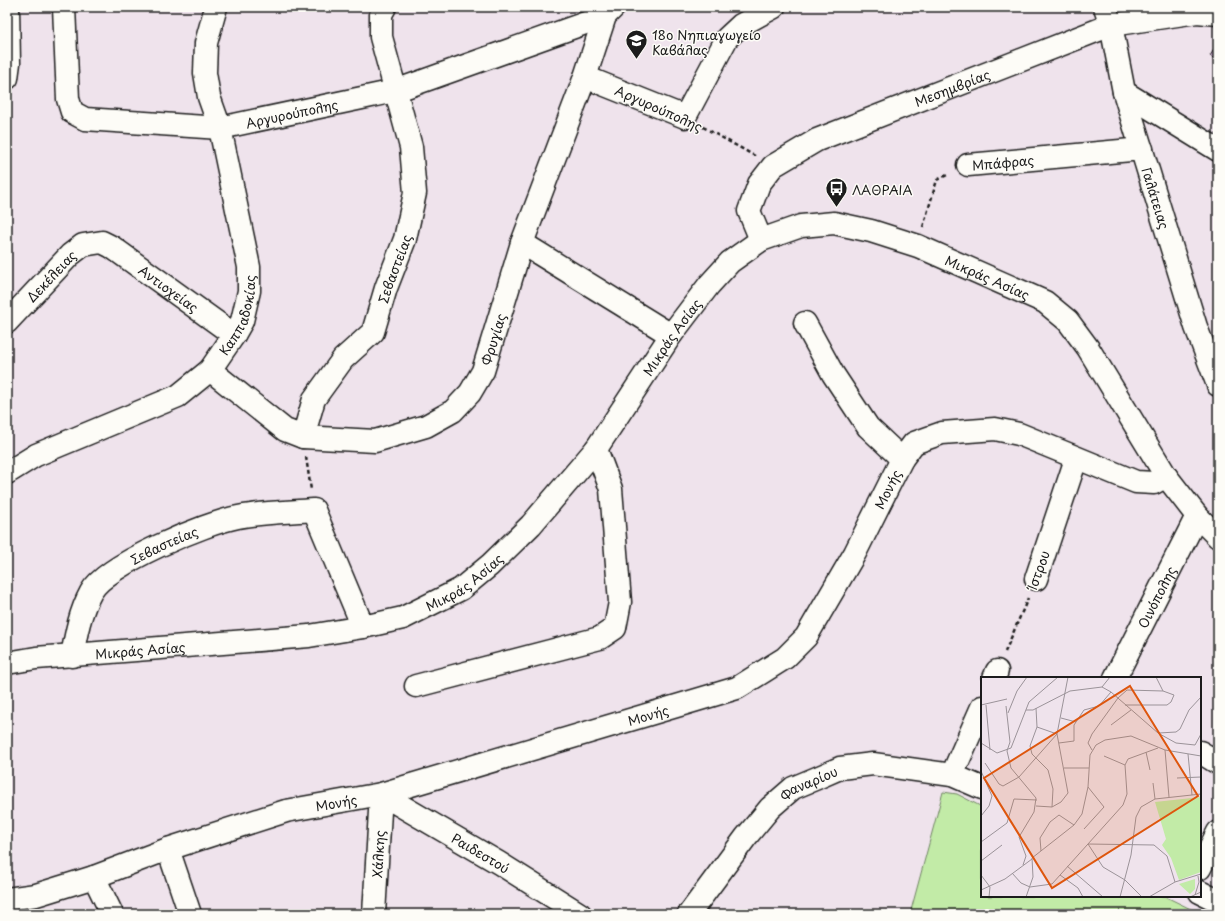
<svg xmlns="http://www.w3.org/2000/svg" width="1225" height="921" viewBox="0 0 1225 921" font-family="'Playpen Sans',sans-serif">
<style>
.green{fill:#c2eba7;stroke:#6f8462}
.building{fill:#cda8d1;stroke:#1c1c1c}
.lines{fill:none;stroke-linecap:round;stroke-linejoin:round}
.minor-casing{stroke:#1c1c1c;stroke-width:25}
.path{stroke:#1c1c1c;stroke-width:2.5;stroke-dasharray:4 3;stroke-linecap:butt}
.minor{stroke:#fdfcf7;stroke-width:22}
.labels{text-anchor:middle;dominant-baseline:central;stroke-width:3;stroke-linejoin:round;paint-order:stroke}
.poi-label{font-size:13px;fill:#1c1c1c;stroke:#fdfcf7;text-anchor:start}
.street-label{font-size:13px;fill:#1c1c1c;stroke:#fdfcf7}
.inset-road{fill:none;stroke:#9b9399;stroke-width:1}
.view{fill:#de560d;fill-opacity:0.15;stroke:#de560d;stroke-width:2}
.inset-edge{fill:none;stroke:#1c1c1c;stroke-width:2}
</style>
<rect width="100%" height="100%" fill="#efe3ec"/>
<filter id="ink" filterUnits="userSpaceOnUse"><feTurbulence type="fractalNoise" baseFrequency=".025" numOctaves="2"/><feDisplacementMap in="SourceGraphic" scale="8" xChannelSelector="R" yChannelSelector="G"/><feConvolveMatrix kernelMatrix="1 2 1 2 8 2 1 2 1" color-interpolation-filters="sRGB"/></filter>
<g filter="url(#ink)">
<path class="green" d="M943 792 957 794 982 807V896H1164L1201 914H910Z"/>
<path class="building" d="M1218 43V61L1210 56Z"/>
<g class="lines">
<defs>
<g id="minor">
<path id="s1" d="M64 7 68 99 72 112 85 119 220 128 395 91 605 16"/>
<path id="s2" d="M1105 7 1111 25 1124 92 1196 327 1218 385"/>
<path d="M585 77 685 117 727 38 741 25 774 7"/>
<path d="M7 78 9 63 8 7"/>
<path d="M1124 92 1218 150"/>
<path id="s3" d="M968 165 1142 149"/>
<path id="s4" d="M761 240 749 211 759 184 773 166 817 140 1111 25 1197 12 1218 14"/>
<path d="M522 243 671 335"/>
<path id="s5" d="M7 322 70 255 83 245 102 242 112 247 234 335"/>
<path d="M805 323 833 374 868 427 902 459"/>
<path id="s6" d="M210 370 285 430 303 437 375 441 426 426 453 411 470 393 483 371 522 243 585 77 605 16 614 7"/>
<path id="s7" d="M303 437 314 399 343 359 373 332 386 288 405 239 415 193 411 147 381 37V14L385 7"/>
<path id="s8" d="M7 473 36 455 178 396 210 370 234 335 242 321 249 291V267L220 128 209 97 205 73 206 43 216 7"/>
<path d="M1036 579 1076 459"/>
<path id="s9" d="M72 656C76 634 80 612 91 592 106 564 206 523 238 517 262 512 289 512 314 510L363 627"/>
<path id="s10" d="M7 663 36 658 309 636 363 627 403 618 461 589 490 565 531 525 596 449 671 335 709 285 730 262 761 240 801 226 834 223 871 231 918 246 1045 302 1068 321 1088 348 1166 476 1197 516 1218 537"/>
<path d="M994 678 997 671"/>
<path id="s11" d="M1115 678 1197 516"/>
<path d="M416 686 600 638 615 628 620 602 611 489 596 449"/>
<path d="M1200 752 1218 763"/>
<path d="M952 775 982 707"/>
<path d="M168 849 190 914"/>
<path d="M1200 868 1218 832"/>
<path d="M94 877 112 914"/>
<path d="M1200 892 1218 901"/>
<path id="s12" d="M7 899 36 895 94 877 168 849 286 811 381 794 737 688 785 658 806 637 855 553 902 459 914 443 942 433 995 429 1019 434 1136 482 1154 483 1166 476"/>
<path id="s13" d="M374 914 381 794 499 863 580 914"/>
<path id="s14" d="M689 914 746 837 770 808 793 788 817 778 840 768 873 764 952 775 982 788"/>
</g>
</defs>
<use href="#minor" class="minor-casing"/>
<path class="path" d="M703 127 755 156
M923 227 937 180 949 174
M306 457 311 490
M1005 652 1028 598"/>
<use href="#minor" class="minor"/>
</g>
</g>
<defs>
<symbol id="school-pin" viewBox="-11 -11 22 30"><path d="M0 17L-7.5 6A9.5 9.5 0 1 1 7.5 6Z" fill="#1c1c1c" stroke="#fdfcf7"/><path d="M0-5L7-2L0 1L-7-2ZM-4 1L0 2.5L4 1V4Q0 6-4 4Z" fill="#fff"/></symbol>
<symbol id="bus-pin" viewBox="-11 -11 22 30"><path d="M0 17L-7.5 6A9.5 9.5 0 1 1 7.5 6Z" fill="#1c1c1c" stroke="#fdfcf7"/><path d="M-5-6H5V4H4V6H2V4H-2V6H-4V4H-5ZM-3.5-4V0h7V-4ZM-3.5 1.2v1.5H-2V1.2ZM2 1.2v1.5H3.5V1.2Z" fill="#fff"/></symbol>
</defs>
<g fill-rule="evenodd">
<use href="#school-pin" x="624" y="28" width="25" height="34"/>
<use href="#bus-pin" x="824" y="176" width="25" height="34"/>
</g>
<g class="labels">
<g class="poi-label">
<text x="652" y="34">18ο Νηπιαγωγείο<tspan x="652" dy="15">Καβάλας</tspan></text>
<text x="852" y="189">ΛΑΘΡΑΙΑ</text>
</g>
<g class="street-label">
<text stroke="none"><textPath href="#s4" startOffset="279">Μεσημβρίας</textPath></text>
<text transform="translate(659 108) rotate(24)">Αργυρούπολης</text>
<text stroke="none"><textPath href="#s1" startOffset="329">Αργυρούπολης</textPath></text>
<text stroke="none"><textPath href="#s3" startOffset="35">Μπάφρας</textPath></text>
<text stroke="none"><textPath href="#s2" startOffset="198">Γαλάτειας</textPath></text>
<text stroke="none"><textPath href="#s7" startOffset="196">Σεβαστείας</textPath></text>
<text stroke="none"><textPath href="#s5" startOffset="64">Δεκέλειας</textPath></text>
<text stroke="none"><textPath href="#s10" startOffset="1166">Μικράς Ασίας</textPath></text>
<text stroke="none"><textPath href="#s5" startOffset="209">Αντιοχείας</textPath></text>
<text stroke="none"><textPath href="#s8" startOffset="292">Καππαδοκίας</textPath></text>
<text stroke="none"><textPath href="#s10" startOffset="794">Μικράς Ασίας</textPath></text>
<text stroke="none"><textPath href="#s6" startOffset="355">Φρυγίας</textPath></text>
<text stroke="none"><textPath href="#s12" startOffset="1016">Μονής</textPath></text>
<text stroke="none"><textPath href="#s9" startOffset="155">Σεβαστείας</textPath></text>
<text transform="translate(1038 570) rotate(-70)">Ίστρου</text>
<text stroke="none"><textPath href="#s10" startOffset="470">Μικράς Ασίας</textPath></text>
<text stroke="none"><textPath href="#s11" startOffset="91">Οινόπολης</textPath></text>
<text stroke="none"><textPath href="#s10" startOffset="134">Μικράς Ασίας</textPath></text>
<text stroke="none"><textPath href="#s12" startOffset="668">Μονής</textPath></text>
<text stroke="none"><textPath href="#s14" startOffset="180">Φαναρίου</textPath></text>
<text stroke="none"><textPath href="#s12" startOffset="344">Μονής</textPath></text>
<text stroke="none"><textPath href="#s13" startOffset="236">Ραιδεστού</textPath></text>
<text stroke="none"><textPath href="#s13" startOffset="60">Χάλκης</textPath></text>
</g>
</g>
<g transform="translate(981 677)">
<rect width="220" height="220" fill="#efe3ec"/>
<path d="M220 120V195L198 203 190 181 181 168 185 162 174 125ZM214 202V212L209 217 198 207Z" fill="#c2eba7"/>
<path class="inset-road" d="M121 10 129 0M0 28 26 22M5 28 9 73M144 28H186L190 25 193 18 182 14 175 0M25 29 29 65 26 74 30 91 55 121 53 135 38 160 45 179 42 188M55 31 56 50M45 33H52L89 14 121 10 130 15 177 56 195 66 214 68 220 57M27 36 36 14 46 0M80 41 95 45M130 48 150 33M178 56 195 55 199 52 208 33 220 20M0 66 16 76 30 71 48 25 77 0M78 66 93 64V48L103 33 118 29 130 15M111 73 107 66 111 57 137 21 146 13 182 14M184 73 188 120M165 75 169 93M207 77 211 118M123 79 144 88M4 86 18 107 22 109 38 100 76 57M83 91H108M0 94 11 119 8 129 0 139M196 101 220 100M172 106 174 122M55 129 71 130 80 125 87 116 76 57 87 0M71 130 72 112 67 93 51 77 49 69 56 50 76 57M103 152 123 130 107 110M0 165 26 146 33 122 56 123M60 174 59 161 69 145 78 138 93 148M0 184 21 168M86 189 122 220M31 196 40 206 49 210 71 207 142 128 146 117 144 88 147 82 177 71M0 198 9 210 8 220M79 198 97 211 102 220M0 213 24 202 51 182M214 218 218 205 217 199M45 220 52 200 51 181 93 148 101 137 107 110 109 78 115 68 124 63 150 59 184 73 220 79M139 220 150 178 155 140 160 130 174 122 220 117M161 220 144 203 122 190 107 167 173 168 186 179 194 205M168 220 194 205 220 197M209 220 220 215"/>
<path class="view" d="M149 9 217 119 71 211 3 101Z"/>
<rect width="220" height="220" class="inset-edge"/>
</g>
<rect width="1225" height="921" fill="none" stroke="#fdfcf7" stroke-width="24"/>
<rect x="12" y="12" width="1201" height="897" fill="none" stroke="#1c1c1c" stroke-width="1.5" filter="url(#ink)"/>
</svg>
